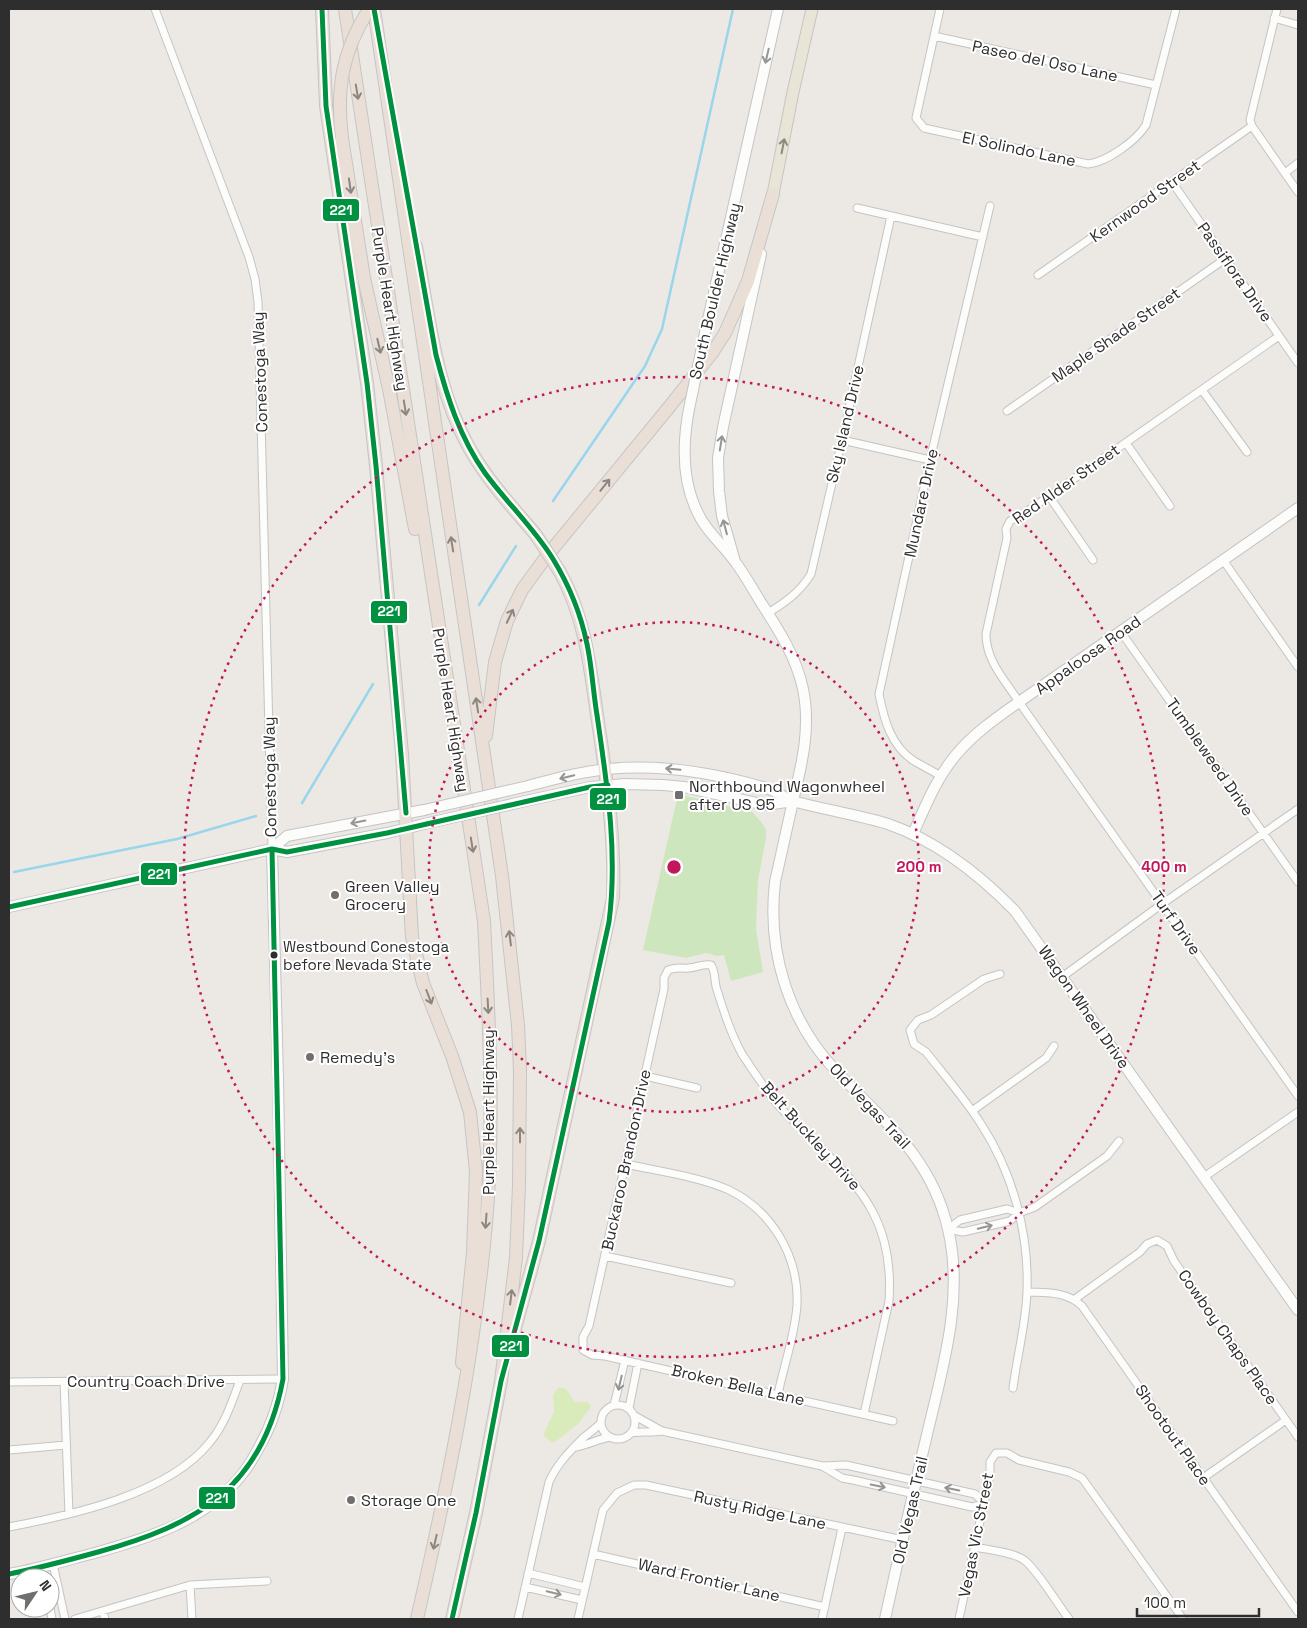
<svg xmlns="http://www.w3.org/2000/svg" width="1307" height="1628" viewBox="0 0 1307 1628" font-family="'Space Grotesk',sans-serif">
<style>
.green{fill:#cee6be}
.pitch{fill:#d9eabb}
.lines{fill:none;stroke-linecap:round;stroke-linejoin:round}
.stream{stroke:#99d6ec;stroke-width:2.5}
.street-casing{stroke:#c5c4c5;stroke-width:9}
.secondary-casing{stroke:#c5c4c5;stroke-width:12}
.primary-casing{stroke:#c6c5c4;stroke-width:13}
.highway-casing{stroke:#c6c5c4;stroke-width:14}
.street{stroke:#fcfcfb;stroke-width:7}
.secondary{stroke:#fcfcfb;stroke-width:10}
.primary{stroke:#e8e4d6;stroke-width:11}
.highway{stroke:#eadfd6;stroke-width:12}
.secondary-bridge-casing{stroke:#c5c4c5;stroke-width:12;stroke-linecap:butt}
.highway-bridge-casing{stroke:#c6c5c4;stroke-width:14;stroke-linecap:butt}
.secondary-bridge{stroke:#fcfcfb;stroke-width:10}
.highway-bridge{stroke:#eadfd6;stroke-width:12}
.bus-1-casing{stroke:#fff;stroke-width:9}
.bus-1{stroke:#009140;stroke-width:5}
.oneway{stroke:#959594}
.oneway2{stroke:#8c8682}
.oneway3{stroke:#8b8982}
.ring{fill:none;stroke:#c2185b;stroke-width:2.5;stroke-dasharray:2.5 5}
.poi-dot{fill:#706f6e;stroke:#fff;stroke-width:2}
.bus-dot{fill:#2e2e2e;stroke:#fff;stroke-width:2}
.labels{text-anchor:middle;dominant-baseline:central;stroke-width:4;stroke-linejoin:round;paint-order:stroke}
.bus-label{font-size:15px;fill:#2e2e2e;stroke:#fff;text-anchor:start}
.street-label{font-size:16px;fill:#2e2e2e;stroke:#fff}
.poi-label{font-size:16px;fill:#2e2e2e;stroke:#fff;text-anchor:start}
.centre{fill:#c2185b;stroke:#fff;stroke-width:2.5}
.ring-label{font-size:15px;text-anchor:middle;font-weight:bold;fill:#c2185b;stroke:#fff;stroke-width:4;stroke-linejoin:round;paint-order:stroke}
.line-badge{stroke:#fff;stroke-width:2}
.badge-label{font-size:14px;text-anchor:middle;font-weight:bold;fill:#fff}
</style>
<rect width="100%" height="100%" fill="#ece8e4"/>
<path class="green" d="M678 794 752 812 762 823 766 830V838L758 880 756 929 763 972 731 981 724 955 717 956 706 953 686 958 643 950Z"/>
<path class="pitch" d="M558 1388C567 1386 570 1395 574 1402 579 1403 584 1400 589 1403L591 1407 578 1424 555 1442H551L545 1437 544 1433 554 1412 553 1395Z"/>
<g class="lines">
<path class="stream" d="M553 501 645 366 662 329 733 9
M479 605 516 546
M302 803 373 684
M14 872 177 839 256 816"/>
<defs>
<path id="street" d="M155 9 249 257 255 279 258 302 272 849
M940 9 916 118 924 128 1088 164C1107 162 1136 141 1146 125L1176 9
M1277 9 1250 120 1252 126 1298 192
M1274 18 1298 25
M934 36 1156 85
M1285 173 1298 163
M1172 182 1298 363
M857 208 983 237
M1038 275 1252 126
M1279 336 1026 512 1010 521 1006 529 1007 538 986 634C986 661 1005 680 1019 702L1298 1096
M1202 390 1247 452
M1007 411 1225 259
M842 440 930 460
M1126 443 1170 506
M1049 496 1093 560
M1223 560 1298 667
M768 613C786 602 800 592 811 574L842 440 891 216
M1121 632 1298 882
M941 776C932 771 923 766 914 761 891 746 884 720 879 694L930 460 990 206
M1000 974 984 979 931 1015 918 1020 910 1030 914 1044 926 1052C945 1076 965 1099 981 1124 1013 1173 1029 1233 1027 1291 1026 1324 1017 1356 1013 1388
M1062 977 1162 904 1298 809
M645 1076 697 1088
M972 1111 1046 1058 1054 1046
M626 1164C657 1171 701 1177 729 1190 772 1211 799 1256 797 1305 795 1335 784 1365 778 1394
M1204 1177 1298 1112
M948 1229 963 1232 1010 1221 1019 1213 1035 1207 1107 1156 1119 1141
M948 1229 960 1220 1007 1209 1019 1213
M605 1256 731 1283
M1027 1292C1047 1293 1067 1291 1082 1306L1298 1612
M1075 1299 1140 1252 1147 1244 1157 1240 1167 1246 1174 1261 1298 1437
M9 1382 283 1379
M64 1382 69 1514
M601 1422a17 17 0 1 1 34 0a17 17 0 1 1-34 0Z
M614 1405 625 1360
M629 1408 638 1363
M864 1414 889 1301C894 1226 865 1191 815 1142 802 1129 789 1117 777 1104 765 1088 753 1071 742 1054 731 1034 724 1012 717 990 714 982 716 972 711 965 701 964 698 967 689 968 679 969 680 966 668 970L664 978V989L589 1326 583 1337V1350L592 1355 605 1356 893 1421
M635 1416 662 1431 822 1466 846 1465 975 1494 985 1504
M631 1433C642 1431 651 1433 662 1431
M576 1447C588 1445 598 1439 610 1437
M9 1450 66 1445
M822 1466 842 1478 853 1480 972 1507 985 1504
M1203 1478 1286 1420
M9 1527C72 1515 169 1494 210 1442 225 1424 232 1402 240 1380
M975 1547C989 1550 1013 1552 1024 1560 1036 1568 1059 1606 1069 1619
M593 1554 825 1607
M53 1564 65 1619
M41 1567 43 1578
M528 1573 585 1587
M190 1585 192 1619
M525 1587 582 1600
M50 1608 52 1619
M103 1612 105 1619
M75 1619 190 1585 267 1581
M518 1619 549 1482C557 1464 569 1452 583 1438 589 1433 595 1429 601 1423
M578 1619 603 1510 617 1493 634 1485H646L903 1540
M822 1619 842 1528
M959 1619 990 1475V1462L996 1453H1007L1019 1460 1069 1472 1082 1478 1183 1619"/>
<path id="secondary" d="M706 328 778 9
M690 404C682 442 681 484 701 519 710 535 725 547 736 563 745 575 752 588 760 601 778 629 796 656 803 689 811 727 802 764 793 801 787 828 781 855 775 882 767 951 788 1020 836 1071 884 1122 931 1156 948 1229 965 1300 941 1373 925 1443 911 1501 898 1560 885 1619
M734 558 722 516 719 491 718 458 723 427 761 254
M528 786C548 781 567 775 587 772 647 761 708 771 766 788 777 791 785 799 796 802 827 810 858 815 888 824 937 841 979 874 1015 911L1298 1310
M530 800 590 787 625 784 663 785 684 787 766 805 793 801
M913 834C925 807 936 779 955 756 973 734 996 718 1019 702L1298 508
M272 849 287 836 424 810
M9 907 272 849 287 852 387 833 424 824
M9 1574C36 1569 64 1561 91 1554 146 1539 207 1521 243 1473 249 1466 253 1458 257 1451 270 1429 279 1404 283 1379L278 1079 272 849"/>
<path id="primary" d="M773 194 793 92 812 9"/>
<path id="highway" d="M322 9 326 106 367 383 376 466 402 754 412 937 423 983 452 1056 470 1112 476 1171 473 1253 462 1363
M345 9 484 921C489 1022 495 1123 486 1224 474 1359 447 1488 417 1619
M374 9 502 876 518 1025 520 1070 519 1185 516 1258 501 1381 476 1513 452 1619
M342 138 364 278 389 389 415 529
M416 246C429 315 435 389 471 451 489 482 513 508 536 535
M486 736 495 662 507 621 522 590 546 557 670 406 712 353 725 333 748 281 773 194
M513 1336 539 1241 613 898C615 843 608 789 600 735 591 678 588 623 560 572"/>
</defs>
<use href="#street" class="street-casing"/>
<use href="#secondary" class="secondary-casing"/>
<use href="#primary" class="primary-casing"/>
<use href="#highway" class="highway-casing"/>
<use href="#street" class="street"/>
<use href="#secondary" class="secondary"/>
<use href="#primary" class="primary"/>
<use href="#highway" class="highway"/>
<defs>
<path id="secondary-bridge" d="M690 404 706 328
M424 810 528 786
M424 824 530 800"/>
<path id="highway-bridge" d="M342 138C336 88 342 52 369 9
M536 535 560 572"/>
</defs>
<use href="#secondary-bridge" class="secondary-bridge-casing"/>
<use href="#highway-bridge" class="highway-bridge-casing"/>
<use href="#secondary-bridge" class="secondary-bridge"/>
<use href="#highway-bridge" class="highway-bridge"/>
<defs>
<path id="bus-1" d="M322 9 326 106 367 383 376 466 406 813
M374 9 436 355C447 397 460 438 485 473 507 503 534 528 553 559 569 585 581 615 587 644 592 667 593 691 597 715 607 784 618 852 609 922L539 1241 501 1381 476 1513 452 1619
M9 907 272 849 287 852 387 833 590 787 608 785
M9 1574C39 1568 69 1560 98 1552 197 1525 263 1487 283 1379L272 849"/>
</defs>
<use href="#bus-1" class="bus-1-casing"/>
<use href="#bus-1" class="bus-1"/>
</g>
<defs><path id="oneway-shaft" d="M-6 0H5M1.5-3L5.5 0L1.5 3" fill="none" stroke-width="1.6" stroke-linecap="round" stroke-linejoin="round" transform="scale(1.25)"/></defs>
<g class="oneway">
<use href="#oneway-shaft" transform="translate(767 56) rotate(103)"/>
<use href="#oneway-shaft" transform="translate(721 443) rotate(-81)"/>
<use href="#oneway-shaft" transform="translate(725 527) rotate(-105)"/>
<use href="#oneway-shaft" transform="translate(673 769) rotate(-175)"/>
<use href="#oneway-shaft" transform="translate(567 777) rotate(167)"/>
<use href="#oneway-shaft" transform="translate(358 822) rotate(169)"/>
<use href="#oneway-shaft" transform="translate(985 1227) rotate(-14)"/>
<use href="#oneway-shaft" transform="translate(620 1383) rotate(103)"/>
<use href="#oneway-shaft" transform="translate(878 1486) rotate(12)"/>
<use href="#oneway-shaft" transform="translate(952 1489) rotate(-168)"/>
<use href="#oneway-shaft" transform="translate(554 1593) rotate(13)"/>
</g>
<g class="oneway2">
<use href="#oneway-shaft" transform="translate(357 92) rotate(81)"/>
<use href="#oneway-shaft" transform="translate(350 186) rotate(82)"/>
<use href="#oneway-shaft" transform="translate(379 346) rotate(77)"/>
<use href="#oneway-shaft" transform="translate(405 408) rotate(81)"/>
<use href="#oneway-shaft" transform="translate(605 485) rotate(-51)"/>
<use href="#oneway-shaft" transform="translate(452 544) rotate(-99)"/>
<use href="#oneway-shaft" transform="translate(510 616) rotate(-65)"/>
<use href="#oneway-shaft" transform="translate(477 705) rotate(-99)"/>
<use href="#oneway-shaft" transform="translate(472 845) rotate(81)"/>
<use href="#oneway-shaft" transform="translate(510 938) rotate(-97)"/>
<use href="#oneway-shaft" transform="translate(429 997) rotate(69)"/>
<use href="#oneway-shaft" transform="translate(488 1006) rotate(87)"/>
<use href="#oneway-shaft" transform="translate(520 1135) rotate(-90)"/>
<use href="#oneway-shaft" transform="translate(486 1221) rotate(94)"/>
<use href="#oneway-shaft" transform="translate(511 1297) rotate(-83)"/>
<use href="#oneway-shaft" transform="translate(435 1542) rotate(103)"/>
</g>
<use class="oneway3" href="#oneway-shaft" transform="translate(783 146) rotate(-79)"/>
<g class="ring">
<circle cx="674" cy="867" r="245"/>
<circle cx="674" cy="867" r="490"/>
</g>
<g class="poi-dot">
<rect x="674" y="790" width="10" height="10" rx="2.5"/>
<circle cx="335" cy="895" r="5"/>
<circle cx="310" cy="1057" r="5"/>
<circle cx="351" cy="1500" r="5"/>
</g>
<circle class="bus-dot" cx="274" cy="955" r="4.5"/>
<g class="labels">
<g class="bus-label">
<text x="283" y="946">Westbound Conestoga<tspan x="283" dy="18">before Nevada State</tspan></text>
</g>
<g class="street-label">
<text transform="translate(1045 61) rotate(12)">Paseo del Oso Lane</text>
<text transform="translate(1019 149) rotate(12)">El Solindo Lane</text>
<text transform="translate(1145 201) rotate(-35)">Kernwood Street</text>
<text transform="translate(1235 272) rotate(55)">Passiflora Drive</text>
<text transform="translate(715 291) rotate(-77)">South Boulder Highway</text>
<text transform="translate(390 309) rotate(81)">Purple Heart Highway</text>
<text transform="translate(1116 335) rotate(-35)">Maple Shade Street</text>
<text transform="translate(260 372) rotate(-92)">Conestoga Way</text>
<text transform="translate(845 424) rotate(-77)">Sky Island Drive</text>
<text transform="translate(1066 484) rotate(-35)">Red Alder Street</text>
<text transform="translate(921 503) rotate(-78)">Mundare Drive</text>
<text transform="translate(1088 655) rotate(-35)">Appaloosa Road</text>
<text transform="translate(451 710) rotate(81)">Purple Heart Highway</text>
<text transform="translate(1210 757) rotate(55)">Tumbleweed Drive</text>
<text transform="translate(270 777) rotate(-91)">Conestoga Way</text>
<text transform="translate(1176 923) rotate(55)">Turf Drive</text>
<text transform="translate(1084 1007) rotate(55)">Wagon Wheel Drive</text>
<text transform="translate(870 1106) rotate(47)">Old Vegas Trail</text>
<text transform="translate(488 1112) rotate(-90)">Purple Heart Highway</text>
<text transform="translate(811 1136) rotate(48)">Belt Buckley Drive</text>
<text transform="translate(626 1160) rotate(-78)">Buckaroo Brandon Drive</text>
<text transform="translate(1228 1337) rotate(55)">Cowboy Chaps Place</text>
<text x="146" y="1381">Country Coach Drive</text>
<text transform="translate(738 1385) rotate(13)">Broken Bella Lane</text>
<text transform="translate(1173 1435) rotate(55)">Shootout Place</text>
<text transform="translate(760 1510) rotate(12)">Rusty Ridge Lane</text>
<text transform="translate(910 1510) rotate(-77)">Old Vegas Trail</text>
<text transform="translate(976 1535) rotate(-79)">Vegas Vic Street</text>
<text transform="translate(709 1580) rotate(13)">Ward Frontier Lane</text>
</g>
<g class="poi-label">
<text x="689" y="786">Northbound Wagonwheel<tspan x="689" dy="18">after US 95</tspan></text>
<text x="345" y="886">Green Valley<tspan x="345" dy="18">Grocery</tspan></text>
<text x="320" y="1057">Remedy's</text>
<text x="361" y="1500">Storage One</text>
</g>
</g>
<circle cx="674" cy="867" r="8" class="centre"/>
<g class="ring-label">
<text x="919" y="872">200 m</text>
<text x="1164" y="872">400 m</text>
</g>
<g class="line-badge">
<rect x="322" y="198" width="38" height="24" rx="5" fill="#009140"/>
<rect x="370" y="600" width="38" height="24" rx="5" fill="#009140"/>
<rect x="589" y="787" width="38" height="24" rx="5" fill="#009140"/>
<rect x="140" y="862" width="38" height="24" rx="5" fill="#009140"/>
<rect x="491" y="1334" width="39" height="24" rx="5" fill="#009140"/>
<rect x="198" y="1486" width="38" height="24" rx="5" fill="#009140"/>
</g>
<g class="badge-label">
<text x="341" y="215">221</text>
<text x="389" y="616">221</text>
<text x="608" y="804">221</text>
<text x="159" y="879">221</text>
<text x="511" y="1351">221</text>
<text x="217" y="1503">221</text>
</g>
<rect width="1307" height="1628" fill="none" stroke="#2e2e2e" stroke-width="20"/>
<g transform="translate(35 1593) rotate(55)"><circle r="24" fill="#ffffff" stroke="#ababab"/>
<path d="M0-4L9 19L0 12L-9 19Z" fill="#706f6e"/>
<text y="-8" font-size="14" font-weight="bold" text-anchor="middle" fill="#2e2e2e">N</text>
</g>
<path d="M1137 1608v8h122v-8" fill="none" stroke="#2e2e2e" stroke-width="2.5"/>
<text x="1144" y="1608" font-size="15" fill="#2e2e2e" stroke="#ffffff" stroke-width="4" paint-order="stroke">100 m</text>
</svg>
